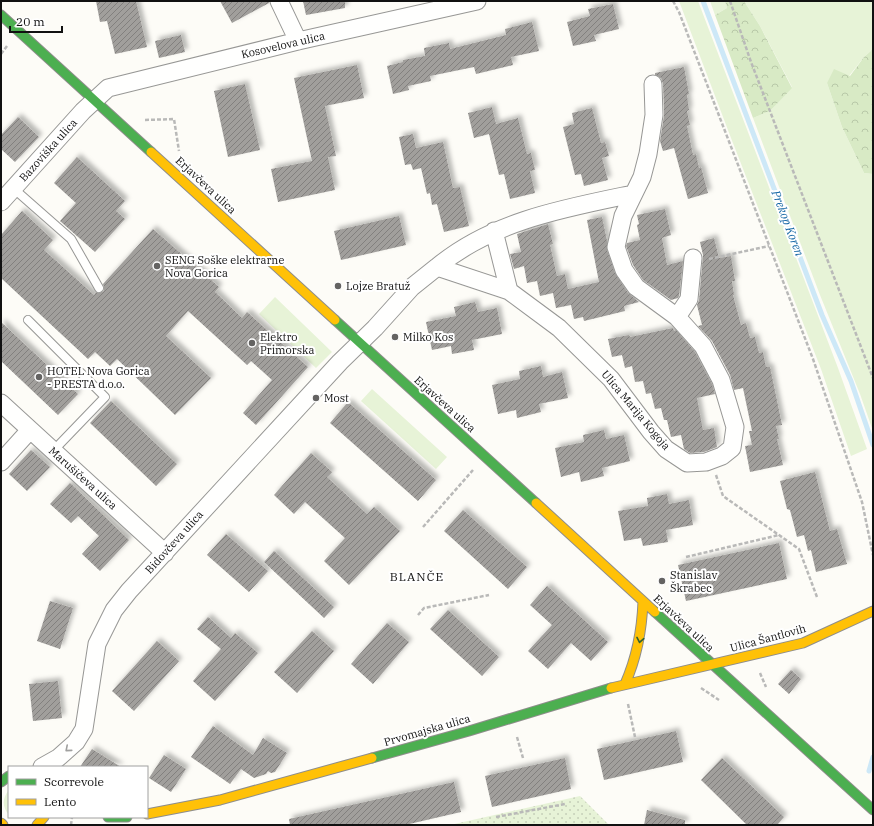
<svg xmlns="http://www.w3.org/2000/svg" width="874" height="826" viewBox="0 0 874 826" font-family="'IBM Plex Serif',serif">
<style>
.grass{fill:#e7f3d7}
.forest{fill:url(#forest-crowns)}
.garden{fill:url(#garden-dots)}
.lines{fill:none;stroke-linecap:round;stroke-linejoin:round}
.stream{stroke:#cde8f7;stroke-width:5}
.building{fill:url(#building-hatch);filter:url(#shadow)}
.lane-casing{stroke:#979795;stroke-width:10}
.street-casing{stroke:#979795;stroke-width:19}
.fast-casing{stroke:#8e8d8b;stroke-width:11}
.slow-casing{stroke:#8e8d8b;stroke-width:11}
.path{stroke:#b9b9b8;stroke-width:2.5;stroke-dasharray:4 2;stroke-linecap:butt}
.lane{stroke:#fffffe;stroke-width:8}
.street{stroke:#fffffe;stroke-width:17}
.fast{stroke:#4caf50;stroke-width:9}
.slow{stroke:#ffc107;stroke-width:9}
.oneway{stroke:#2e6030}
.oneway2{stroke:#a0a09f}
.poi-dot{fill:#646362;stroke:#fff;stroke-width:1.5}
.labels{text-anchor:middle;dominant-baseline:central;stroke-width:4;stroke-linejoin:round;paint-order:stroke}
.street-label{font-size:11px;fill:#111;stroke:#fff}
.poi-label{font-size:11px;fill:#111;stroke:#fff;text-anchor:start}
.water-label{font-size:12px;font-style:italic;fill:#1768a6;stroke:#fff}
.neighbourhood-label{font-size:12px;letter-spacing:1px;fill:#111;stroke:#fff}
</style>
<defs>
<pattern id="forest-crowns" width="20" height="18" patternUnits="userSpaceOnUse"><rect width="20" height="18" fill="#d8eac5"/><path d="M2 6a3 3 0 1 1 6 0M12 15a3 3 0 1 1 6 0" fill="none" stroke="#b8c8a8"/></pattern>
<pattern id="garden-dots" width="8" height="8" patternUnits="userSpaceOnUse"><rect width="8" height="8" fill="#e7f3d7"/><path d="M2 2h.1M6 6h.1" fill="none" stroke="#c5cfb8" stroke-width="1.8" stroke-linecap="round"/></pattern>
<pattern id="building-hatch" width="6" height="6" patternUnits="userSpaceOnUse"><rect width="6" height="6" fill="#a19f9c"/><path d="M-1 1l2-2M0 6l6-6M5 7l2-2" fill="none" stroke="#82807e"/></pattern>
<filter id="shadow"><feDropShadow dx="3.5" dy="-3.5" stdDeviation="2" flood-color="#0004"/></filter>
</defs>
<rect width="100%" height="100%" fill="#fdfcf7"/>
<path class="grass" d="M679 1H698L838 368 867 449 851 456 821 369 731 138Z
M710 1H725L727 8 715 15Z
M744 1H873V49L864 57 849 76 827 83 842 127 864 173 873 174V431L860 394 820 295 753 118 770 111 792 87 760 26Z
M275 297 332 352 316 368 259 314Z
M372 389 447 457 436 469 361 401Z
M9 790V815C2 807 2 798 9 790Z"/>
<path class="forest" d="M725 1H744L760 26 792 88 770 111 753 118 715 15 727 8Z
M873 49V174L864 173 842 127 827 83 834 69 850 76 864 57Z"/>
<path class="garden" d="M580 796 609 825H450Z"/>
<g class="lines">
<path class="stream" d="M703 1 822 315 851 381 873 445
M869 771 873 757"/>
</g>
<path class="building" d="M96 1H136L147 47 115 54 107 21 100 22Z
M220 1H269V3L232 23Z
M303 1H345V8L306 15Z
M613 4 619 29 594 35 596 41 573 46 567 22 590 16 588 9Z
M532 22 539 51 511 57 513 65 476 74 474 67 430 76 431 81 408 86 409 90 393 94 387 66 403 62V60L425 56 424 48 449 43 450 49 506 35 505 29Z
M181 35 185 52 159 58 155 41Z
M357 65 364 98 325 106 336 156 328 157 335 190 278 202 271 169 312 161 294 78Z
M684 67 689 94 687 95 689 110 687 111 690 125 687 126 693 155 696 154 699 168 701 167 708 193 688 199 674 148 663 151 660 141 664 115 663 84 661 78 655 75V73Z
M245 84 260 150 228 157 214 91Z
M492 107 496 124 518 118 527 154 531 153 535 170 530 171 535 193 510 199 504 174 499 175 489 134 474 138 468 113Z
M592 108 601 143 605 142 609 156 602 158 608 180 584 186 581 174 575 175 563 127 574 124 572 113Z
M18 117 39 137 15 162 1 149V135Z
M413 134 416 148 443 142 453 188 460 187 469 226 444 232 437 204 432 205 430 193 427 194 421 168 413 170 411 164 405 165 399 137Z
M77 157 125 201 116 211 125 219 95 252 60 221 76 203 54 183Z
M665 209 671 235 662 238 667 265 683 261 679 296 678 298 671 300 643 280 633 265 626 246 627 243 640 240 637 225 639 224 637 215Z
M22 211 53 240 44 250 94 295 96 292 99 293 104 291V288L103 284 153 229 219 287 215 292 242 318 247 312 308 367 256 425 243 413 272 380 251 361 247 365 188 311 166 336 211 378 175 415 117 359 110 366 95 352 88 359 1 278V235Z
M399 216 406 245 341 260 334 231Z
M602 217 607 241V250L615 273 628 293 639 302 624 306 625 311 584 321 583 317 574 319 571 305 556 308 553 293 540 296 537 281 527 283 524 266 514 269 510 254 521 252 517 234 548 224 553 244 550 245 557 276 565 274 568 289 599 282 587 220Z
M714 238 719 258 731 256 735 281H732L734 295H733L741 325 746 323 750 338 755 337 759 353 763 352 766 367H770L782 425 776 426 779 439H777L783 465 750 472 745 446 752 445 749 431H752L743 388 734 390 730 375 712 341 698 326 702 325 697 305 699 300 703 255 700 242Z
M475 302 478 312 497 308 502 334 472 340 474 350 452 354 451 346 432 350 426 322 456 316 454 307Z
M1 322 78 394 58 415 1 361Z
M673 328 674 331 676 330 695 352 712 384 715 394 697 398 703 430 714 428 717 447 704 452 690 453 684 449 681 435 671 437 667 420H664L661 408 655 409 651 393 646 394 643 381 635 382 632 366 625 368 622 355 612 357 608 339 629 335 630 337Z
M541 366 543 377 562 372 568 398 539 404 541 412 517 418 516 410 498 414 492 385 520 379 519 371Z
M111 401 177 464 156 486 90 423Z
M348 402 436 480 418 501 330 423Z
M604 430 606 439 624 435 630 461 602 468 604 476 581 482 579 472 561 477 555 448 584 442 583 435Z
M31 450 50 467 27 491 9 474Z
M311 453 332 472 327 477 367 514 374 507 400 531 349 585 324 561 345 538 305 502 294 514 274 495Z
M815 472 830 531 837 529 847 564 816 572 811 550 808 551 804 535 797 537 790 510 787 509 780 481Z
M70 483 129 540 100 571 82 554 99 536 78 516 71 523 50 504Z
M667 494 669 504 689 500 693 525 666 530 668 542 643 546 641 538 624 541 618 511 648 506 647 498Z
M463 510 527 567 508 589 444 531Z
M226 534 268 571 249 592 207 555Z
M779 543 787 579 686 601 678 565Z
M274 551 334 607 324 618 264 562Z
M547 586 608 642 591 661 571 643 548 669 528 651 552 625 530 605Z
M50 601 73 608 60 649 37 641Z
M448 610 499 657 482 676 430 629Z
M208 617 231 638 235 633 258 653 215 701 193 681 221 649 197 629Z
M387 623 409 642 373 684 351 664Z
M312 631 334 651 297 693 274 672Z
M157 641 179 661 134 711 112 691Z
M791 670 801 679 789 694 778 684Z
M58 681 62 718 33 721 29 684Z
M213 726 253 755 263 738 287 753 275 772 271 773 268 771 266 774 254 778 241 769 230 784 191 757Z
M676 731 683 762 604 780 597 749Z
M92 749 121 767H80Z
M164 755 186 769 171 792 149 778Z
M565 758 571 789 492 807 485 776Z
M722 758 784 817 777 825H747L701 780Z
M454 782 461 812 405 825H290L289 819Z
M647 810 685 820V825H644Z"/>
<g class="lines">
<defs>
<path id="lane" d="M13 188 71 239 99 288
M28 320 105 397 53 451"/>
<path id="street" d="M279 1 298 41
M1 202 83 111 108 88 298 41 477 1
M494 231 509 291
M437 267C492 221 565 208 633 194
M677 317 689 299 693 258
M1 403 165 553
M1 462 30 430
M42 767 58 758 76 742 84 729 97 644 114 610 129 591 340 362 375 328 412 287 437 267 509 291 559 328 611 379 651 432 666 449 687 463 706 462 722 456 732 448 735 427 721 380 703 346 677 317 636 287 624 270 616 247 623 216 642 177 648 154 654 115 653 84"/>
<path id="fast" d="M1 15 151 152
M335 320 536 503
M655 612 873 810
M372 758 469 731 611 688
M1 782 9 776
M108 817H127"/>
<path id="slow" d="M151 152 335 320
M536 503 655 612
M625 684C637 657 642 630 643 601
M611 688 803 643 873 611
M147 814 220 800 372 758
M1 823 3 825
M37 825 44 817"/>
</defs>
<use href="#lane" class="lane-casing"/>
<use href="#street" class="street-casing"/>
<use href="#fast" class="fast-casing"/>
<use href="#slow" class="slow-casing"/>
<path class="path" d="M673 1 679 12 813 359 862 502 873 555
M730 1 751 62 873 378
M1 54 7 46
M145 120 174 119 179 151
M709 259 769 246
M716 475 723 496 799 549 817 597
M423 527 473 470
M686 557 779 535
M418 615 424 608 489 595
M760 673 766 687
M701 688 719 700
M628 704 635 737
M517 737 523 758
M496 817 565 804
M71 825 72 817"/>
<use href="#lane" class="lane"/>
<use href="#street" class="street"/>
<use href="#fast" class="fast"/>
<use href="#slow" class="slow"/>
</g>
<defs><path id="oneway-chevron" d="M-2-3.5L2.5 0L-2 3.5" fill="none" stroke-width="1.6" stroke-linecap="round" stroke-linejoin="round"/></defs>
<use class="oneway" href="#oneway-chevron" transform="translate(640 640) rotate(101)"/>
<use class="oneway2" href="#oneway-chevron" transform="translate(68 749) rotate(139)"/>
<g class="poi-dot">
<circle cx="157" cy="266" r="4"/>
<circle cx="338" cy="286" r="4"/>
<circle cx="395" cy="337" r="4"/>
<circle cx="252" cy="343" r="4"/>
<circle cx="39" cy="377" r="4"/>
<circle cx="316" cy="398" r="4"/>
<circle cx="662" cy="581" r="4"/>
</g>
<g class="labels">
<g class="street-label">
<text transform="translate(283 45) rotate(-13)">Kosovelova ulica</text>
<text transform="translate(48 150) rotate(-48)">Bazoviška ulica</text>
<text transform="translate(206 185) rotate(43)">Erjavčeva ulica</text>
<text transform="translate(445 404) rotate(42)">Erjavčeva ulica</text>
<text transform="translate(636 410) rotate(50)">Ulica Marija Kogoja</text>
<text transform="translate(83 478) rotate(42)">Marušičeva ulica</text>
<text transform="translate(174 542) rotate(-48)">Bidovčeva ulica</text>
<text transform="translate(684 623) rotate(43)">Erjavčeva ulica</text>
<text transform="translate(768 638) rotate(-15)">Ulica Šantlovih</text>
<text transform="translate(427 730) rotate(-16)">Prvomajska ulica</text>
</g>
<g class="poi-label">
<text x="165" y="260">SENG Soške elektrarne<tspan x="165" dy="13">Nova Gorica</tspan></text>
<text x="346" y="286">Lojze Bratuž</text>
<text x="260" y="337">Elektro<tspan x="260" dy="13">Primorska</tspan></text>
<text x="403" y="337">Milko Kos</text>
<text x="47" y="371">HOTEL Nova Gorica<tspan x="47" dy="13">- PRESTA d.o.o.</tspan></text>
<text x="324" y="398">Most</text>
<text x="670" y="575">Stanislav<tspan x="670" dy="13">Škrabec</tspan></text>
</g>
<g class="water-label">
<text transform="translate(788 223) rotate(69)">Prekop Koren</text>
</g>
<g class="neighbourhood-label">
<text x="417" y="576">BLANČE</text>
</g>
</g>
<rect width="874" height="826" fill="none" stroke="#111111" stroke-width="4"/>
<rect x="8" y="766" width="140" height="52" fill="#ffffff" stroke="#a0a0a0"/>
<rect x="16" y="779" width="20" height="6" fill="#4caf50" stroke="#a0a0a0"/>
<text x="44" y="786" font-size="12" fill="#111111">Scorrevole</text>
<rect x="16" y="799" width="20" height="6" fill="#ffc107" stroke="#a0a0a0"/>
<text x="44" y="806" font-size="12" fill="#111111">Lento</text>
<path d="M10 26v6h52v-6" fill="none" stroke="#111111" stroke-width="2"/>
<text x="16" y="26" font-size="12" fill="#111111" stroke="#ffffff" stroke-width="3" paint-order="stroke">20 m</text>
</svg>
